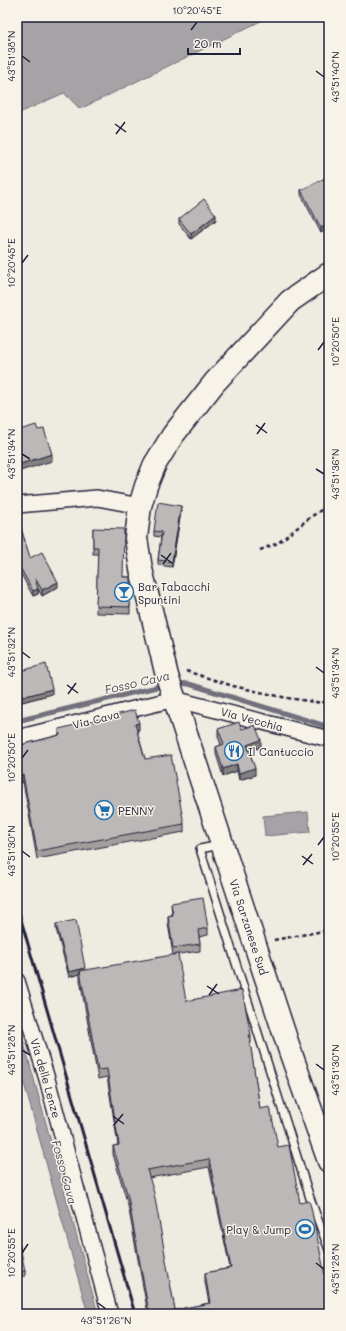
<svg xmlns="http://www.w3.org/2000/svg" width="346" height="1331" viewBox="0 0 346 1331" font-family="Mali,sans-serif">
<style>
.water{fill:#a6a3a6;stroke:#716f7b}
.lines{fill:none;stroke-linecap:round;stroke-linejoin:round}
.stream{stroke:#716f7b;stroke-width:5}
.service-casing{stroke:#22223b;stroke-width:10}
.minor-casing{stroke:#22223b;stroke-width:18}
.primary-casing{stroke:#22223b;stroke-width:25}
.path{stroke:#22223b;stroke-width:2.5;stroke-dasharray:4 3;stroke-linecap:butt}
.service{stroke:#f7f3e8;stroke-width:7}
.minor{stroke:#f7f3e8;stroke-width:15}
.primary{stroke:#f7f3e8;stroke-width:22}
.rail{stroke:#22223b;stroke-width:3}
.wall{fill:#a19e9d;stroke:#22223b;fill-rule:evenodd}
.shaded-wall{fill:#838180;stroke:#22223b}
.building{fill:#bbb8b7;stroke:#22223b;fill-rule:evenodd}
.ticks{fill:none;stroke:#22223b;stroke-width:1.5}
.labels{text-anchor:middle;dominant-baseline:central;stroke-width:3;stroke-linejoin:round;paint-order:stroke}
.poi-label{font-size:11px;fill:#22223b;stroke:#f7f3e8;text-anchor:start}
.street-label{font-size:11px;fill:#22223b;stroke:#f7f3e8}
.water-label{font-size:12px;font-style:italic;fill:#504f60;stroke:#f7f3e8}
.neatline{fill:none;stroke:#22223b;stroke-width:1.5}
.ticks-label{font-size:10px;text-anchor:middle;fill:#22223b}
</style>
<rect width="100%" height="100%" fill="#eeebe1"/>
<filter id="ink" filterUnits="userSpaceOnUse"><feTurbulence type="fractalNoise" baseFrequency=".025" numOctaves="2"/><feDisplacementMap in="SourceGraphic" scale="8" xChannelSelector="R" yChannelSelector="G"/><feConvolveMatrix kernelMatrix="1 2 1 2 8 2 1 2 1" color-interpolation-filters="sRGB"/></filter>
<g filter="url(#ink)">
<path class="water" d="M17 17H269L80 109 64 93 17 114Z
M308 812 310 832 265 836 263 816Z
M17 1017 98 1314H88L17 1058Z"/>
<g class="lines">
<path class="stream" d="M174 683 189 684 329 727
M17 721 165 685"/>
<defs>
<path id="service" d="M220 845 200 849 310 1198 329 1250"/>
<path id="minor" d="M17 505 97 498 140 506
M17 738 174 699 329 739
M17 981 47 1079 110 1314"/>
<path id="primary" d="M329 274 290 301 215 382 173 435 155 464 146 486 140 506 136 538 141 569 167 676 290 1051 329 1161"/>
</defs>
<use href="#service" class="service-casing"/>
<use href="#minor" class="minor-casing"/>
<use href="#primary" class="primary-casing"/>
<path class="path" d="M260 550 278 543 312 516 329 505
M186 671 233 686 287 698 322 703 329 700
M274 940 329 930"/>
<use href="#service" class="service"/>
<use href="#minor" class="minor"/>
<use href="#primary" class="primary"/>
<path class="rail" d="M17 906 135 1314"/>
</g>
<path class="wall" d="M329 181 321 233 301 195V190Z
M179 219 216 220 191 239 179 224Z
M181 511 172 567 158 565V560L161 537 154 536V531Z
M17 515 30 558 58 587 42 596 38 589V594L33 596 17 567Z
M93 528 123 577H130V614L96 613 98 554H93Z
M17 672 52 694 22 702 17 684Z
M59 729 139 730 137 731 145 759 184 824V832L37 859 23 782 17 784V746L59 735Z
M218 729H242L261 747 250 751 255 775 239 780 237 771 223 776 216 754V747L221 745 218 736Z
M171 903 208 928V935L199 937 200 944V951L173 955 168 923V916L172 915Z
M56 924 85 971 186 1001 251 1035V1043H250L260 1109 278 1147 300 1203 329 1314H148L128 1205 113 1154V1146L118 1145 107 1077 98 1079 80 980V974L69 977 56 929ZM209 1167 230 1268 205 1273V1282L209 1303 175 1310 149 1178Z
M17 1246 25 1271V1276L17 1277Z"/>
<path class="shaded-wall" d="M216 215V220L191 239V234Z
M329 224V229L321 233V228Z
M52 454V461L17 472V465Z
M181 506V511L172 567V562Z
M58 582V587L42 596V590Z
M38 589V594L33 596V591Z
M52 689V694L22 702V697Z
M139 723V730L135 731V724Z
M261 740V747L247 752V745Z
M237 764V771L223 776V769Z
M255 768V775L239 780V773Z
M23 775V782L17 784V776Z
M85 968V973L80 971V974L69 977V972Z"/>
<path class="building" d="M327 177 329 181V224L321 228 301 190Z
M204 199 216 215 191 234 179 219Z
M36 425 38 430 44 429 52 454 17 465V431Z
M158 502 181 506 172 562 158 560 162 532 154 531Z
M17 515 30 558 42 552 58 582 42 590 35 578 38 589 33 591 17 562Z
M93 528 124 529 123 577H130V607L96 606 98 547H93Z
M46 664 52 689 22 697 17 679V672Z
M135 710 139 723 135 724 145 759 171 755 184 824 37 851 23 775 17 776V746L60 735 59 729Z
M239 722 242 729 255 725 261 740 247 745 255 768 239 773 237 764 223 769 216 747 224 744 218 729Z
M203 898 208 928 198 930 200 944 173 948 168 916 173 915 171 903Z
M76 920 85 968 69 972 56 924Z
M178 954 186 1001 242 990 251 1035H249L260 1109 270 1107 278 1147 289 1145 300 1203 309 1201 311 1207 329 1295V1314H150L148 1307 128 1197 113 1146 119 1145 107 1069 98 1070 80 971ZM209 1159 231 1268 205 1273 210 1303 175 1310 154 1193 147 1170Z
M17 1246H20L25 1271 17 1272Z"/>
</g>
<path class="ticks" d="M191 30 197 22M22 56 30 62M316 71 324 77M115 124 126 132M116 134 125 122M22 263 28 255M318 350 324 342M256 425 267 433M257 434 265 423M22 454 30 459M316 469 324 474M161 555 172 563M163 564 171 553M22 652 30 658M316 667 324 673M67 685 78 693M68 694 76 683M22 758 28 750M318 845 324 837M22 851 30 857M302 856 313 864M303 865 312 854M207 986 219 994M209 995 217 984M22 1050 30 1055M316 1064 324 1070M113 1116 124 1124M114 1125 123 1114M22 1253 28 1244M316 1263 324 1269M98 1303 106 1309"/>
<defs>
<symbol id="bar-ring" viewBox="-11 -11 22 22"><circle r="9.5" fill="#f7f3e8" stroke="#1f6fb2" stroke-width="1.5"/><path d="M-6-5H6L.8 .8V4.5H3.5V6h-7V4.5H-.8V.8Z" fill="#1f6fb2"/></symbol>
<symbol id="restaurant-ring" viewBox="-11 -11 22 22"><circle r="9.5" fill="#f7f3e8" stroke="#1f6fb2" stroke-width="1.5"/><path d="M-5-6h1v4h1v-4h1v4h1v-4h1v5L-1.5 .5V6h-2V.5L-5-1ZM5-6V6H3V1.5H1.5Q1.5-4 5-6Z" fill="#1f6fb2"/></symbol>
<symbol id="supermarket-ring" viewBox="-11 -11 22 22"><circle r="9.5" fill="#f7f3e8" stroke="#1f6fb2" stroke-width="1.5"/><path d="M-6-5.5h2.5l.6 2H6L4.5 2H-2.5L-4.4-4H-6ZM-1.5 3.2a1.3 1.3 0 1 0 .1 0ZM3 3.2a1.3 1.3 0 1 0 .1 0Z" fill="#1f6fb2"/></symbol>
<symbol id="stadium-ring" viewBox="-11 -11 22 22"><circle r="9.5" fill="#f7f3e8" stroke="#1f6fb2" stroke-width="1.5"/><path d="M0-5a6.5 5 0 1 0 0 10a6.5 5 0 1 0 0-10ZM-3.5-1.8h7v3.6h-7Z" fill="#1f6fb2"/></symbol>
</defs>
<g fill-rule="evenodd">
<use href="#bar-ring" x="113" y="581" width="22" height="22"/>
<use href="#restaurant-ring" x="223" y="740" width="22" height="22"/>
<use href="#supermarket-ring" x="93" y="799" width="22" height="22"/>
<use href="#stadium-ring" x="294" y="1218" width="22" height="22"/>
</g>
<g class="labels">
<g class="poi-label">
<text x="138" y="586">Bar Tabacchi<tspan x="138" dy="13">Spuntini</tspan></text>
<text x="248" y="751">Il Cantuccio</text>
<text x="118" y="810">PENNY</text>
<text x="291" y="1229" text-anchor="end">Play &amp; Jump</text>
</g>
<g class="street-label">
<text transform="translate(96 719) rotate(-14)">Via Cava</text>
<text transform="translate(252 719) rotate(15)">Via Vecchia</text>
<text transform="translate(249 927) rotate(72)">Via Sarzanese Sud</text>
<text transform="translate(46 1078) rotate(74)">Via delle Lenze</text>
</g>
<g class="water-label">
<text transform="translate(137 682) rotate(-13)">Fosso Cava</text>
<text transform="translate(65 1172) rotate(75)">Fosso Cava</text>
</g>
</g>
<rect width="346" height="1331" fill="none" stroke="#f7f3e8" stroke-width="44"/>
<path d="M188 48v6h52v-6" fill="none" stroke="#22223b" stroke-width="2"/>
<text x="194" y="48" font-size="12" fill="#22223b" stroke="#f7f3e8" stroke-width="3" paint-order="stroke">20 m</text>
<rect x="22" y="22" width="302" height="1287" class="neatline"/>
<g class="ticks-label">
<text x="197" y="14">10°20'45"E</text>
<text transform="translate(11 56) rotate(-90)" y="4">43°51'38"N</text>
<text transform="translate(335 77) rotate(-90)" y="4">43°51'40"N</text>
<text transform="translate(11 263) rotate(-90)" y="4">10°20'45"E</text>
<text transform="translate(335 342) rotate(-90)" y="4">10°20'50"E</text>
<text transform="translate(11 454) rotate(-90)" y="4">43°51'34"N</text>
<text transform="translate(335 474) rotate(-90)" y="4">43°51'36"N</text>
<text transform="translate(11 652) rotate(-90)" y="4">43°51'32"N</text>
<text transform="translate(335 673) rotate(-90)" y="4">43°51'34"N</text>
<text transform="translate(11 758) rotate(-90)" y="4">10°20'50"E</text>
<text transform="translate(335 837) rotate(-90)" y="4">10°20'55"E</text>
<text transform="translate(11 851) rotate(-90)" y="4">43°51'30"N</text>
<text transform="translate(11 1050) rotate(-90)" y="4">43°51'28"N</text>
<text transform="translate(335 1070) rotate(-90)" y="4">43°51'30"N</text>
<text transform="translate(11 1253) rotate(-90)" y="4">10°20'55"E</text>
<text transform="translate(335 1269) rotate(-90)" y="4">43°51'28"N</text>
<text x="106" y="1324">43°51'26"N</text>
</g>
</svg>
